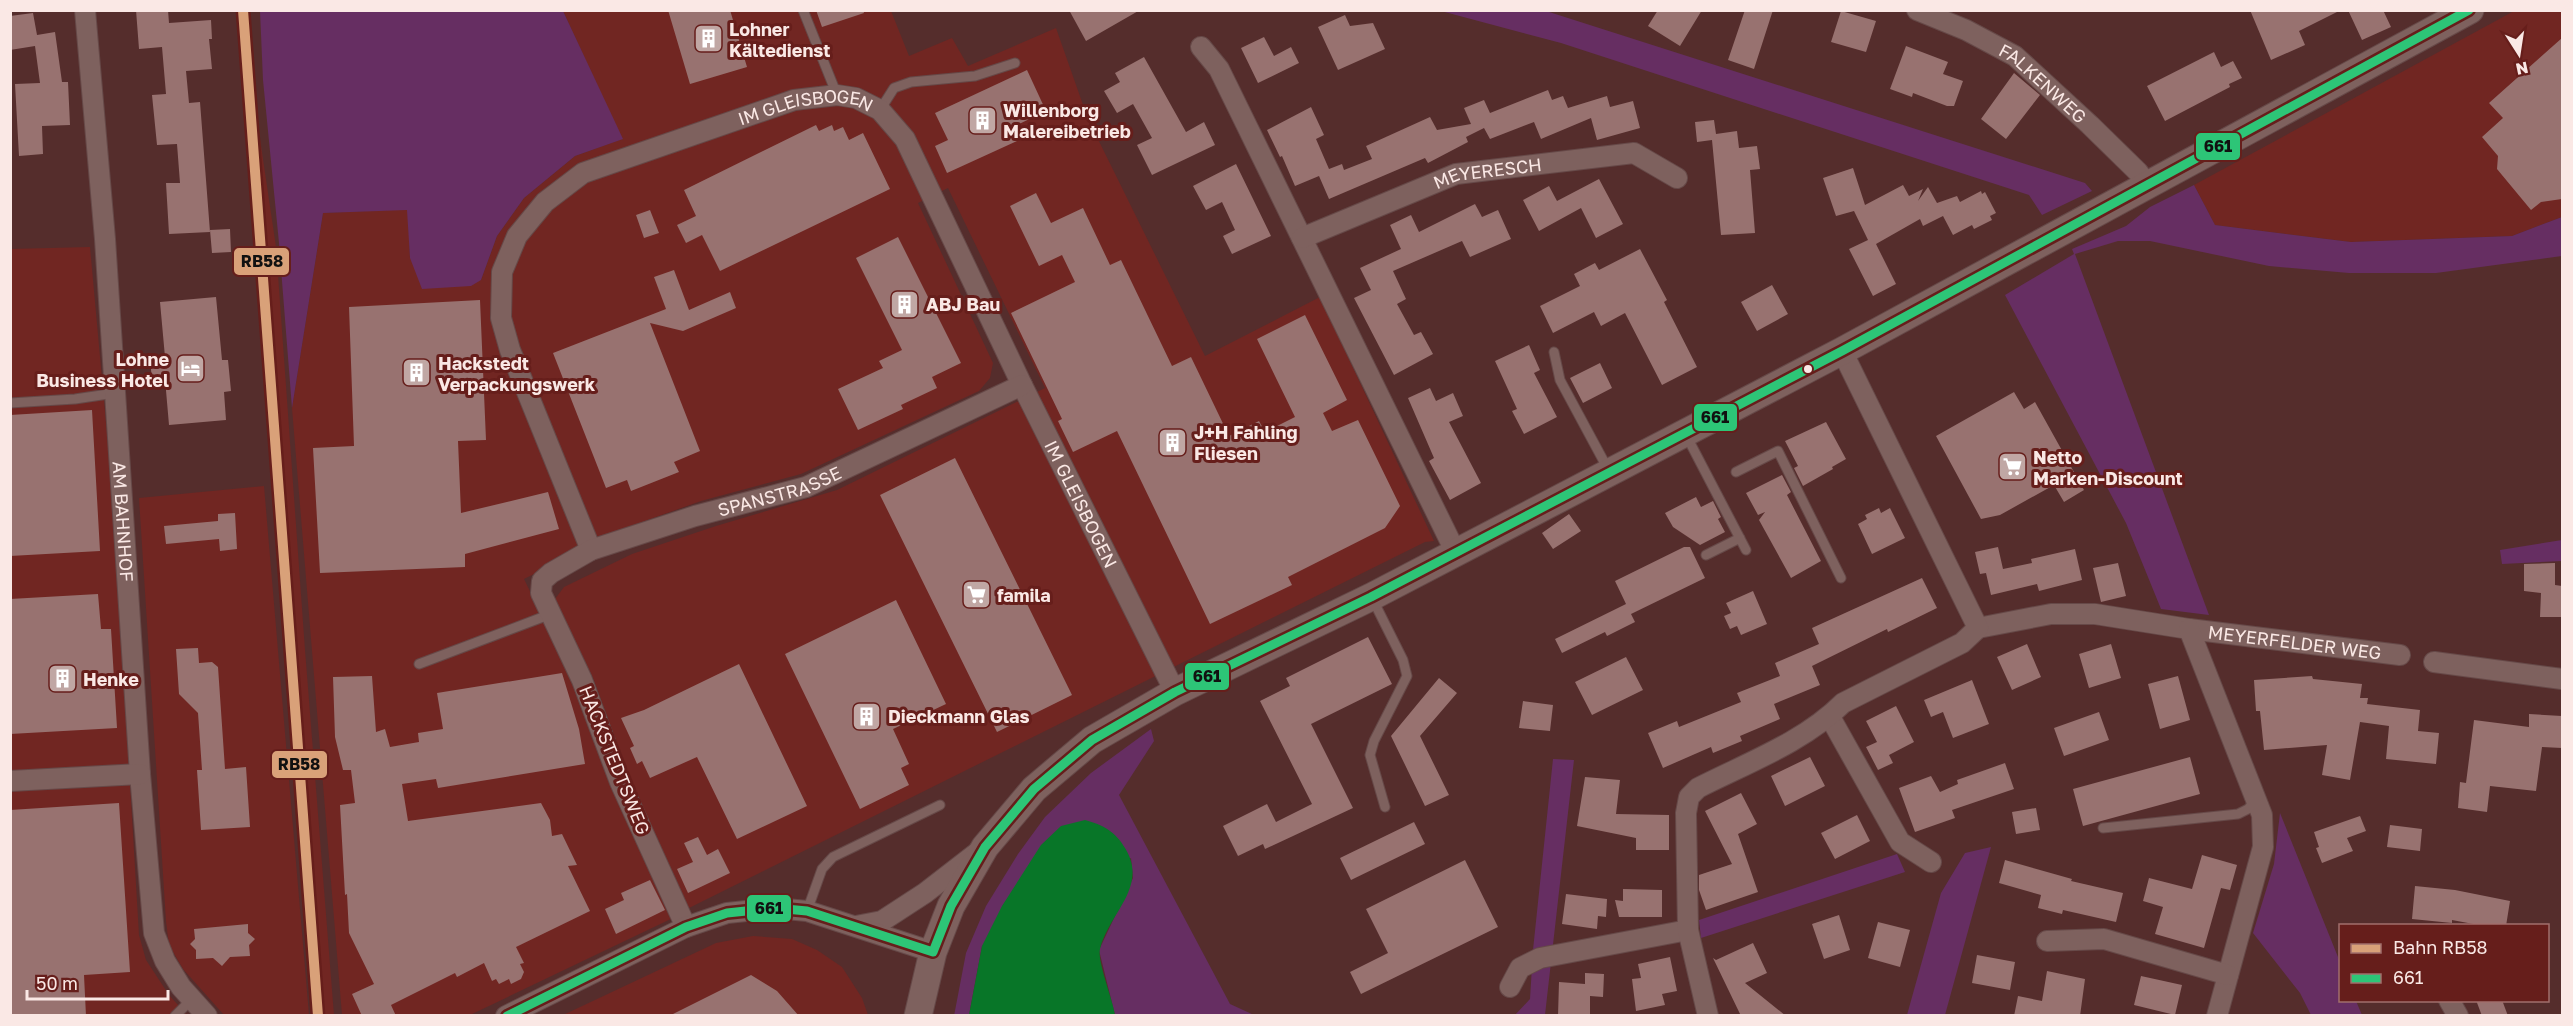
<svg xmlns="http://www.w3.org/2000/svg" width="2573" height="1026" viewBox="0 0 2573 1026" font-family="'Golos Text',sans-serif">
<style>
.built{fill:#712622}
.green{fill:#662e62}
.water{fill:#087628}
.building{fill:#987270}
.lines{fill:none;stroke-linecap:round;stroke-linejoin:round}
.service-casing{stroke:#664948;stroke-width:11}
.minor-casing{stroke:#664948;stroke-width:22}
.secondary-casing{stroke:#664948;stroke-width:29}
.service{stroke:#7e615e;stroke-width:9}
.minor{stroke:#7e615e;stroke-width:20}
.secondary{stroke:#7e615e;stroke-width:27}
.bus-1-casing{stroke:#661e1b;stroke-width:14}
.bus-1{stroke:#2dc577;stroke-width:9}
.rail-1-casing{stroke:#661e1b;stroke-width:15}
.rail-1{stroke:#d9a179;stroke-width:10}
.bus-dot{fill:#fae8e5;stroke:#661e1b;stroke-width:2}
.labels{text-anchor:middle;dominant-baseline:central;stroke-width:6;stroke-linejoin:round;paint-order:stroke}
.poi-label{font-size:18px;font-weight:bold;fill:#fae8e5;stroke:#661e1b;text-anchor:start}
.street-label{font-size:18px;fill:#fae8e5;stroke:#661e1b}
.line-badge{stroke:#661e1b;stroke-width:2}
.pale-badge-label{font-size:16px;text-anchor:middle;font-weight:bold;fill:#111}
</style>
<rect width="100%" height="100%" fill="#552d2c"/>
<path class="built" d="M238 11H248L255 105 276 247 305 650 334 1015H314L267 415Z
M563 11H891L909 56 952 38 968 66 1056 28 1088 119 1205 356 1320 297 1434 541 1425 542 687 909 631 781 593 678 555 599 564 587 632 554 716 526 837 490 1045 388 948 188 918 203 993 363 990 378 979 391 801 474 701 501 628 527 524 579 575 683 675 917 470 1015H342L292 408 323 213 408 209 410 258 481 280 497 236 524 198 575 156 622 139Z
M2514 11H2562V217L2512 236 2351 242 2215 225 2194 185Z
M90 247 113 500 139 935 146 960 169 995 187 1015H11L10 249Z
M264 486 309 1015H224L183 969 169 945 166 921 139 498Z
M753 936 792 939 817 950 842 967 862 998 868 1015 561 1016 716 943Z"/>
<path class="green" d="M260 11H563L623 139 575 156 524 198 497 236 481 280 471 286 422 289 410 258 407 210 323 213 292 408 279 243 263 80Z
M1441 11H1546L2085 183 2092 191 2042 215 2029 195 1561 43Z
M2194 185 2215 225 2351 242 2512 236 2562 217V256L2436 273H2349L2269 266 2150 241H2118L2075 254 2209 615 2161 609 2126 523 2005 295 2074 254 2072 249 2126 226 2150 207Z
M2562 540V561L2502 564 2500 550Z
M1151 729 1154 741 1119 795 1230 1004 1254 1015H1115L1099 950 1133 878 1131 858 982 946 969 1015 954 1016 966 953 986 906 1018 854 1045 817 1091 773Z
M1553 759 1574 760 1545 1015 1514 1016 1530 999 1533 950Z
M2280 813 2340 962V1000L2356 1001 2362 1015H2311L2300 993 2253 933 2274 864Z
M1991 847 1945 1015H1907L1941 893 1965 853Z
M1897 854 1905 872 1701 938 1699 920Z"/>
<path class="water" d="M1085 820C1103 825 1115 831 1125 848 1149 887 1109 913 1100 949 1097 961 1113 1000 1115 1015H969L982 946 1002 906 1041 845 1061 826Z"/>
<path class="building" d="M136 10H168L169 23 211 20 212 39H209L212 69 186 71 189 103 200 102 210 232 169 234 166 183H180L177 144 157 145 152 95 166 94 162 47 139 49Z
M668 10H730L747 67 690 84Z
M816 10H863L864 13 822 27Z
M1069 10H1140L1086 41Z
M1658 10H1702L1680 46 1648 26Z
M1745 10H1773L1754 69 1728 60Z
M2250 10H2341L2299 31 2305 45 2271 60Z
M2348 10H2383L2391 27 2362 40Z
M1841 11 1876 21 1866 52 1831 42Z
M33 13 37 35 55 32 62 82H68L70 125 42 126 43 154 19 156 15 84 40 83 35 46 10 50V16Z
M1345 15 1350 26 1373 23 1385 49 1338 70 1318 27Z
M1264 37 1274 56 1291 47 1299 63 1258 83 1241 48Z
M2562 38V199L2541 202 2531 210 2497 169 2498 156 2482 137 2503 118 2489 103Z
M1906 46 1948 62 1943 74 1963 81 1954 106H1947L1913 93 1912 97 1890 89Z
M2214 52 2221 67 2233 61 2242 78 2229 84 2230 87 2165 121 2147 86Z
M1144 57 1186 132 1204 122 1215 145 1152 175 1137 145 1152 138 1133 104 1117 113 1104 91 1120 82 1115 73Z
M1027 70 1046 111 1011 128 1017 141 947 173 935 146 948 140 935 113Z
M2014 73 2040 95 2006 139 1981 119Z
M1548 90 1552 100 1563 96 1568 108 1607 96 1610 107 1633 101 1640 128 1597 140 1591 118 1541 139 1534 122 1490 139 1484 128 1466 137 1468 142 1428 163 1425 158 1329 199 1319 176 1295 186 1282 156 1280 157 1267 130 1311 107 1324 135 1316 139 1329 169 1342 164 1344 170 1372 159 1366 146 1430 117 1437 130 1471 124 1464 108 1484 100 1490 113Z
M1714 120 1716 134 1737 131 1739 148 1757 146 1760 169 1750 170 1755 233 1721 235 1712 140 1697 142 1695 122Z
M816 125 819 131 832 125 834 131 843 127 849 140 863 133 890 189 720 271 702 235 686 243 677 225 696 216 684 190Z
M1236 164 1271 236 1232 254 1223 236 1235 230 1222 202 1206 210 1193 186Z
M1853 168 1865 205 1903 185 1909 196 1923 189 1918 201 1928 187 1937 203 1957 196 1960 202 1981 191 1982 194 1985 192 1996 213 1990 216 1992 220 1974 229 1972 225 1953 235 1943 216 1923 226 1920 219 1876 244 1896 284 1873 296 1849 249 1868 240 1854 211 1836 216 1823 178Z
M1599 179 1623 224 1596 238 1581 208 1539 231 1523 200 1549 186 1557 201Z
M1036 193 1051 223 1083 208 1110 265 1121 260 1172 366 1191 357 1229 436 1259 421 1265 432 1295 417 1257 339 1305 315 1347 400 1323 413 1332 431 1358 420 1400 506 1385 528 1288 577 1292 585 1210 624 1117 431 1073 452 1058 421 1062 419 1011 313 1075 282 1062 255 1039 266 1010 206Z
M1475 204 1482 217 1498 210 1511 239 1470 257 1462 241 1393 271 1406 299 1397 304 1414 335 1421 332 1433 354 1394 375 1354 298 1371 290 1360 268 1401 249 1390 225 1411 215 1419 232Z
M650 210 659 233 644 238 636 215Z
M230 229 231 252 212 253 210 230Z
M898 237 961 363 932 377 937 388 901 405 903 409 858 430 838 389 883 368 879 361 902 350 856 258Z
M1640 249 1667 300 1664 302 1697 367 1662 385 1625 313 1601 326 1594 312 1553 333 1540 306 1580 286 1574 274 1595 263 1599 270Z
M674 270 689 310 730 292 736 308 683 331 650 323 700 451 674 462 679 472 631 491 627 480 606 488 553 353 666 309 654 277Z
M1772 285 1788 314 1757 331 1741 302Z
M216 297 222 360H228L231 391 224 392 226 420 169 425 165 379 152 381 150 358 165 357 160 302Z
M480 300 486 440 458 441 461 513 548 492 559 529 465 554V567L320 573 313 448 354 446 349 307Z
M1529 345 1540 370 1534 373 1557 417 1524 434 1512 411 1517 409 1495 361Z
M1600 363 1612 388 1583 403 1570 378Z
M1430 388 1436 401 1453 393 1463 416 1449 422 1481 483 1450 500 1429 461 1434 458 1408 398Z
M2014 392 2024 409 2035 402 2084 490 2064 502 2054 485 2000 515 1981 519 1936 436Z
M92 410 100 551 10 556V415Z
M1826 422 1846 459 1832 467 1833 469 1803 486 1794 468 1798 466 1785 441Z
M955 458 1072 695 997 732 880 495Z
M1782 475 1791 492 1787 495 1821 561 1791 578 1759 520 1765 512 1758 515 1746 493Z
M1696 497 1701 507 1713 501 1721 517 1718 519 1725 532 1700 545 1673 527 1665 513Z
M1879 508 1881 513 1890 508 1905 538 1872 554 1858 524 1867 519 1865 515Z
M235 513 237 549 220 551 219 539 166 544 164 526 218 521V514Z
M1569 514 1581 531 1553 549 1542 533Z
M1684 547H1690L1705 578 1631 614 1635 622 1607 636 1605 632 1562 653 1555 639 1626 604 1615 581Z
M1998 547 2003 569 2032 563 2031 559 2075 549 2082 580 2039 591 2037 584 1991 595 1986 573 1980 574 1975 552Z
M2118 563 2126 596 2101 602 2093 568Z
M2555 563V585L2562 586V617H2540L2541 593 2524 591V564Z
M1922 578 1937 608 1888 632 1887 629 1812 666 1820 685 1774 704 1780 719 1740 736 1742 741 1713 753 1711 747 1663 768 1648 733 1677 721 1679 727 1741 702 1737 693 1780 676 1775 663 1819 644 1812 628Z
M1753 591 1767 624 1741 635 1737 626 1730 629 1724 616 1731 613 1726 603Z
M98 594 101 629H111L117 728 10 734V599Z
M896 600 946 704 893 729 909 764 901 768 909 785 860 809 785 654Z
M1368 637 1392 684 1311 724 1353 808 1265 849 1263 844 1238 856 1223 826 1267 804 1276 822 1312 804 1260 701 1290 686 1286 678Z
M2027 644 2041 677 2012 690 1997 657Z
M2111 644 2121 678 2089 688 2079 654Z
M198 648 199 663 212 662 218 667 225 769 246 767 250 827 201 830 197 770H202L198 713 179 694 176 649Z
M1626 657 1643 690 1592 715 1575 682Z
M739 664 807 806 737 839 697 757 650 778 642 761 637 764 630 748 634 746 621 718 644 710Z
M562 673 579 729 585 764 438 788 436 779 402 784 408 821 541 803 550 820 552 836 562 834 577 865 568 866 590 911 516 947 524 963 520 964 524 972 521 979 511 984 509 979 499 984 496 979 492 981 484 963 457 977 455 973 391 1005 396 1016H362L352 994 374 984 349 933 347 894 345 895 340 805 355 803 351 770H343L335 737 333 677 372 676 376 732 385 729 390 747 419 742 418 733 443 729 437 693Z
M2178 676 2190 720 2160 729 2148 684Z
M2312 676 2313 679 2362 684 2360 698H2368L2367 704 2420 710 2418 731 2439 733 2436 764 2386 759 2389 726 2360 722 2350 780 2322 775 2327 745 2264 750 2260 711H2256L2254 680Z
M1439 678 1457 693 1420 736 1449 795 1425 806 1391 736Z
M1972 680 1989 724 1953 738 1943 712 1931 717 1924 700Z
M1523 701 1553 705 1550 731 1519 728Z
M1896 706 1914 742 1889 755 1893 763 1878 770 1866 747 1877 742 1866 721Z
M2099 712 2109 740 2064 756 2054 728Z
M2529 714 2562 716V748L2542 747 2536 791 2490 786 2487 812 2458 808 2460 782 2466 783 2474 720 2529 727Z
M1810 757 1825 786 1785 806 1771 776Z
M2190 757 2200 794 2083 826 2073 789Z
M2005 763 2014 789 1952 810 1955 818 1915 832 1899 788 1931 776 1940 792 1958 784 1957 780Z
M1585 777 1620 780 1616 814 1669 815V850H1636V838L1577 826Z
M1741 793 1757 824 1738 834 1758 892 1706 910 1699 890V875L1732 864 1705 811Z
M119 803 130 972 84 975 86 1016H10V810Z
M2036 808 2040 830 2016 834 2012 812Z
M1857 815 1870 841 1835 859 1821 833Z
M2360 816 2366 831 2347 838 2353 851 2322 863 2316 848 2319 847 2314 832Z
M1414 822 1425 844 1351 880 1340 858Z
M2390 825 2422 829 2420 851 2387 847Z
M698 837 707 855 718 849 730 873 688 893 677 869 693 862 684 843Z
M2202 855 2237 865 2230 890 2221 888 2204 948 2155 934 2163 907 2143 901 2149 878 2192 889Z
M1465 860 1498 927 1361 994 1350 972 1388 953 1366 909Z
M2005 860 2072 879 2071 881 2123 893 2116 922 2063 910 2062 914 2038 908 2041 895 1999 883Z
M650 880 665 910 616 934 605 909 624 900 621 893Z
M2415 886 2455 890 2510 901 2506 926H2484L2452 920V923L2412 919Z
M1623 889 1662 890V917H1619L1615 900 1623 901Z
M1566 894 1607 899 1606 917 1598 916 1597 929 1562 924Z
M1839 915 1850 950 1824 959 1812 924Z
M1878 922 1910 930 1900 967 1868 958Z
M248 924V933L255 939 249 945 250 956 230 957 222 966 213 958 196 959V950L190 944 195 939 194 929Z
M1753 943 1767 973 1745 983 1786 1016H1741L1713 958 1716 960Z
M1977 955 2015 962 2010 990 1972 983Z
M1670 957 1677 991 1662 994 1665 1005 1636 1011 1632 979 1641 978 1638 964Z
M2047 971 2085 979 2080 1016H2014L2018 996 2042 1001Z
M1585 973 1604 974 1603 997 1590 996V1016H1558L1559 982 1585 984Z
M751 975 777 991 799 1016H669Z
M2141 976 2182 985 2175 1015 2134 1005Z
M2476 1000H2502L2508 1016H2482Z"/>
<g class="lines">
<defs>
<path id="service" d="M803 10 837 95
M880 110 894 88 911 82 975 76 1015 63
M1554 352 1560 380 1609 471
M10 403 75 399 115 393
M1686 435 1746 550
M1736 472 1778 451 1841 578
M1706 555 1740 538
M1373 600 1403 660 1407 676 1374 741 1370 755 1385 807
M419 664 551 614
M2103 828 2238 814 2248 809 2256 800
M807 911 822 869 833 857 940 805
M175 1016 192 999"/>
<g id="minor">
<path id="s1" d="M85 10 105 239 140 774 154 933 165 961 181 987 207 1016"/>
<path id="s2" d="M1917 10 1966 30 2015 56 2090 125 2138 172 2148 186"/>
<path d="M1201 47 1219 69 1456 553"/>
<path id="s3" d="M1302 238 1456 174 1634 153 1677 178"/>
<path id="s4" d="M591 550 510 350 501 318 502 272 517 236 545 202 583 173 794 100 837 95 856 98 880 110 905 139 1022 385 1175 692"/>
<path id="s5" d="M1978 628 2051 614H2095L2189 629 2400 655"/>
<path d="M2189 629 2262 815 2263 847 2217 1016"/>
<path d="M2434 662 2562 679"/>
<path d="M1830 717 1900 842 1931 862"/>
<path d="M10 781 140 774"/>
<path d="M856 926 882 921 925 893 978 852"/>
<path id="s6" d="M686 927 620 782 582 680 541 593 542 581 551 573 591 550 695 516 806 487 1022 385"/>
<path d="M2047 941 2104 939 2228 975"/>
<path d="M1510 987 1520 968 1540 958 1688 930"/>
<path d="M2449 1000 2458 1016"/>
<path d="M506 1016 686 927 727 913 775 908 807 911 933 952"/>
<path d="M1708 1016 1688 930 1686 813 1689 797 1698 788C1747 763 1804 742 1843 703L1962 643 1978 628 1842 351"/>
</g>
<path id="secondary" d="M918 1016 933 952 951 906 985 847 1034 789 1092 740 1175 692 1371 597 1842 351 2470 10"/>
</defs>
<use href="#service" class="service-casing"/>
<use href="#minor" class="minor-casing"/>
<use href="#secondary" class="secondary-casing"/>
<use href="#service" class="service"/>
<use href="#minor" class="minor"/>
<use href="#secondary" class="secondary"/>
<defs>
<path id="bus-1" d="M507 1016 686 927 727 913 775 908 807 911 933 952 951 906 985 847 1034 789 1092 740 1175 692 1371 597 1842 351 2469 10"/>
</defs>
<use href="#bus-1" class="bus-1-casing"/>
<use href="#bus-1" class="bus-1"/>
<defs>
<path id="rail-1" d="M243 10 318 1016"/>
</defs>
<use href="#rail-1" class="rail-1-casing"/>
<use href="#rail-1" class="rail-1"/>
</g>
<defs>
<symbol id="building-square" viewBox="-11 -11 22 22"><rect x="-9" y="-9" width="18" height="18" rx="4" fill="#c0a7a4" stroke="#661e1b"/><path d="M-4-6H4V6H1V3H-1V6H-4ZM-2.5-4.3h1.7v1.8h-1.7ZM.8-4.3h1.7v1.8H.8ZM-2.5-1h1.7V.8h-1.7ZM.8-1h1.7V.8H.8Z" fill="#fff"/></symbol>
<symbol id="hotel-square" viewBox="-11 -11 22 22"><rect x="-9" y="-9" width="18" height="18" rx="4" fill="#c0a7a4" stroke="#661e1b"/><path d="M-6-4.5h1.5V1H6V5H4.5V3h-9V5H-6ZM-4 0a1.8 1.8 0 1 1 3.6 0ZM.5 0V-2.5h3Q6-2.5 6 0Z" fill="#fff"/></symbol>
<symbol id="supermarket-square" viewBox="-11 -11 22 22"><rect x="-9" y="-9" width="18" height="18" rx="4" fill="#c0a7a4" stroke="#661e1b"/><path d="M-6-5.5h2.5l.6 2H6L4.5 2H-2.5L-4.4-4H-6ZM-1.5 3.2a1.3 1.3 0 1 0 .1 0ZM3 3.2a1.3 1.3 0 1 0 .1 0Z" fill="#fff"/></symbol>
</defs>
<g fill-rule="evenodd">
<use href="#building-square" x="692" y="22" width="33" height="33"/>
<use href="#building-square" x="966" y="104" width="33" height="33"/>
<use href="#building-square" x="888" y="288" width="33" height="33"/>
<use href="#hotel-square" x="174" y="352" width="33" height="33"/>
<use href="#building-square" x="400" y="356" width="33" height="33"/>
<use href="#building-square" x="1156" y="426" width="33" height="33"/>
<use href="#supermarket-square" x="1996" y="450" width="33" height="33"/>
<use href="#supermarket-square" x="960" y="578" width="33" height="33"/>
<use href="#building-square" x="46" y="662" width="33" height="33"/>
<use href="#building-square" x="850" y="700" width="33" height="33"/>
</g>
<circle class="bus-dot" cx="1808" cy="369" r="5"/>
<g class="labels">
<g class="poi-label">
<text x="729" y="29">Lohner<tspan x="729" dy="21">Kältedienst</tspan></text>
<text x="1003" y="110">Willenborg<tspan x="1003" dy="21">Malereibetrieb</tspan></text>
<text x="926" y="304">ABJ Bau</text>
<text x="169" y="359" text-anchor="end">Lohne<tspan x="169" dy="21">Business Hotel</tspan></text>
<text x="438" y="363">Hackstedt<tspan x="438" dy="21">Verpackungswerk</tspan></text>
<text x="1194" y="432">J+H Fahling<tspan x="1194" dy="21">Fliesen</tspan></text>
<text x="2033" y="457">Netto<tspan x="2033" dy="21">Marken-Discount</tspan></text>
<text x="997" y="595">famila</text>
<text x="83" y="679">Henke</text>
<text x="888" y="716">Dieckmann Glas</text>
</g>
<g class="street-label">
<text stroke="none"><textPath href="#s2" startOffset="147">FALKENWEG</textPath></text>
<text stroke="none"><textPath href="#s4" startOffset="660">IM GLEISBOGEN</textPath></text>
<text stroke="none"><textPath href="#s3" startOffset="198">MEYERESCH</textPath></text>
<text stroke="none"><textPath href="#s6" startOffset="632">SPANSTRASSE</textPath></text>
<text stroke="none"><textPath href="#s4" startOffset="1182">IM GLEISBOGEN</textPath></text>
<text stroke="none"><textPath href="#s1" startOffset="513">AM BAHNHOF</textPath></text>
<text stroke="none"><textPath href="#s5" startOffset="320">MEYERFELDER WEG</textPath></text>
<text transform="translate(615 760) rotate(68)">HACKSTEDTSWEG</text>
</g>
</g>
<g class="line-badge">
<rect x="2195" y="132" width="46" height="29" rx="6" fill="#2dc577"/>
<rect x="233" y="247" width="57" height="29" rx="6" fill="#d9a179"/>
<rect x="1693" y="403" width="45" height="29" rx="6" fill="#2dc577"/>
<rect x="1184" y="662" width="46" height="29" rx="6" fill="#2dc577"/>
<rect x="271" y="750" width="57" height="29" rx="6" fill="#d9a179"/>
<rect x="746" y="894" width="46" height="29" rx="6" fill="#2dc577"/>
</g>
<g class="pale-badge-label">
<text x="2218" y="152">661</text>
<text x="262" y="267">RB58</text>
<text x="1715" y="423">661</text>
<text x="1207" y="682">661</text>
<text x="299" y="770">RB58</text>
<text x="769" y="914">661</text>
</g>
<rect width="2573" height="1026" fill="none" stroke="#fae8e5" stroke-width="24"/>
<rect x="2339" y="924" width="210" height="78" fill="#661e1b" stroke="#a16f6c" stroke-width="1.5"/>
<rect x="2351" y="944" width="30" height="9" fill="#d9a179" stroke="#a16f6c" stroke-width="1.5"/>
<text x="2393" y="954" font-size="18" fill="#fae8e5">Bahn RB58</text>
<rect x="2351" y="974" width="30" height="9" fill="#2dc577" stroke="#a16f6c" stroke-width="1.5"/>
<text x="2393" y="984" font-size="18" fill="#fae8e5">661</text>
<g transform="translate(2519 54) rotate(168)" stroke="#661e1b" stroke-width="4.5" paint-order="stroke">
<path d="M0-4.5L10 22L0 15L-10 22Z" fill="#fae8e5"/>
<text y="-9" font-size="16" font-weight="bold" text-anchor="middle" fill="#fae8e5">N</text>
</g>
<path d="M27 990v9h141v-9" fill="none" stroke="#fae8e5" stroke-width="3"/>
<text x="36" y="990" font-size="18" fill="#fae8e5" stroke="#661e1b" stroke-width="4.5" paint-order="stroke">50 m</text>
</svg>
